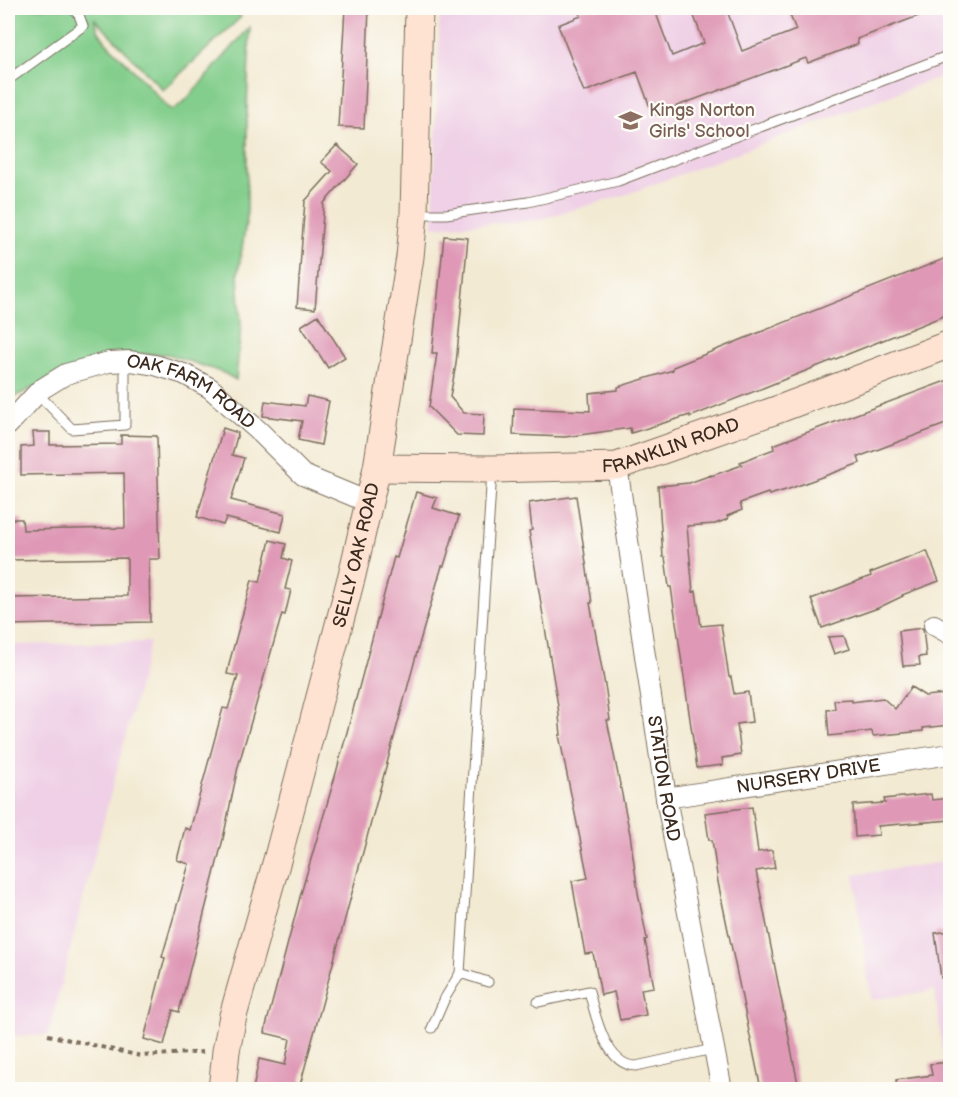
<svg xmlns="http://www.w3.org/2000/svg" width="958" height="1097" viewBox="0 0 958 1097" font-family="'Balsamiq Sans',sans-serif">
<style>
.built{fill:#efd0e6}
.green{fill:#83ce8c;stroke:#5f7c55;stroke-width:1.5}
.building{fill:#df99b6}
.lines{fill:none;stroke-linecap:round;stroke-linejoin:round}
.lane-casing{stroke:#7b6d5d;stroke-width:11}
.street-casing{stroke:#7b6d5d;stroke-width:22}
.secondary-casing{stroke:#7b6d5d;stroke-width:29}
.path{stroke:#7b6d5d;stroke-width:4;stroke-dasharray:4.5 4.5;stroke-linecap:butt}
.lane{stroke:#fff;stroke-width:9}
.street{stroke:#fff;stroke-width:20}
.secondary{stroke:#fee3d2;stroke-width:27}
.labels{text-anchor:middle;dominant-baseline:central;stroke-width:4.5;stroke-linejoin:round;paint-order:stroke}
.education-label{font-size:18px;fill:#785e54;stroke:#fdfcf7;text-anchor:start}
.street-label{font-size:18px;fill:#3b2a1e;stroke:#fdfcf7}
</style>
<rect width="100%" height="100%" fill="#fdfcf7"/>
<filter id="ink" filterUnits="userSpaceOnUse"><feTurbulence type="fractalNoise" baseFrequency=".0167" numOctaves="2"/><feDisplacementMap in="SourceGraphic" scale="12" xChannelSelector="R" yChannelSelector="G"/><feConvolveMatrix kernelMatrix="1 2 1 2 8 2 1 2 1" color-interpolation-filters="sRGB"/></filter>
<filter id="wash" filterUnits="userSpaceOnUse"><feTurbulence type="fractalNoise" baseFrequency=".008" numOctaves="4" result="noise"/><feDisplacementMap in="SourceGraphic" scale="24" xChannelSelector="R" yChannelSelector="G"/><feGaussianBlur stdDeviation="1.35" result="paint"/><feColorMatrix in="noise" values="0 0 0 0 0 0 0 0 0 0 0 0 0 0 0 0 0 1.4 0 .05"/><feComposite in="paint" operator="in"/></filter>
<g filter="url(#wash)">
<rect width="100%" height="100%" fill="#f3ead3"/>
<path class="built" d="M440 8H950V73L625 195 537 220 433 227Z
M150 642 48 1035 8 1036V645Z
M950 861V1089H947L935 990 871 1000 854 875Z"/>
<path class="green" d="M8 8H232L241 17 163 90 94 18 99 32 107 43 146 83 167 107 173 110 186 100 250 27 247 110V216L238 274 241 325 236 380 224 373 168 354 103 355 14 397 8 394Z"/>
<g id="blocks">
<path class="building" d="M345 8H369L364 128 338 127Z
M578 8H654L672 56 704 43 691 8H726L742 51 796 30 787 8H937V9L857 39 858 44 808 63 806 58 653 115 637 72 584 92 558 25 581 16Z
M337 145 358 164 324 203 315 309 297 307 305 201 332 171 321 162Z
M444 236 468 238 456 364 450 397 464 413 484 414 483 436 457 435 429 407 437 353H432Z
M951 256V313L690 417V415L631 433 630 428 565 437 513 435 514 408 590 411 589 393 618 390V387L673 370V367Z
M318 315 345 357 328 368 301 326Z
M951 379V422L858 457 860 463 789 489 769 495 768 493 740 503 742 510 727 516 728 519 715 524 687 526 693 592 696 591 701 626 721 624 729 677H731L734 694 748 692 752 722 737 724 741 755 722 758 723 765 697 768 671 587H669L665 557H663L658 486 689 483 711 475V476L742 465 740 462 774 449 773 445Z
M307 396 329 401 321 445 298 440 302 421 263 416 265 401 305 406Z
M223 428 238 433 232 455 244 458 231 500 285 514 281 532 226 518 223 525 197 517Z
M33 432H50V445L121 444V435L157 436 160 559H149L150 622 8 625V598L127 596V558L8 560V519H22L23 530 125 528 124 473 21 475V447L34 446Z
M416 492 437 498 433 508 459 516 444 566H442L420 641 299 1089H253L259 1059 285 1065 290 1039 265 1033 266 1026 300 897 336 773 386 587 394 557 397 558Z
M576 496 592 603H590L606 691 610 720H607L630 834 638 893 647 939 645 940 654 987 641 989 646 1015 620 1020 614 992 601 995 593 953 585 954 577 910 572 881 588 878 559 735H561L558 706 529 531 532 530 529 503Z
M270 540 286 544 283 558 292 561 285 589 291 590 285 615 282 614 238 767 223 839 179 1012 173 1010 164 1045 144 1039 165 958 162 957 189 864 177 860 185 828 190 830 223 708 228 709 238 676 227 674 230 660 252 580 260 582Z
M927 551 939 581 902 595 903 596 878 608 822 628 811 599 871 576 870 573Z
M923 628 926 656 919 657 920 665 903 666 899 631Z
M844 636 849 649 834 654 828 637Z
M911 687 925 696 946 694 950 725 923 728V731L873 736 872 731 829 736 827 710 835 709 834 700 852 699V702L883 698 895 709Z
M931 794 932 800 951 798V820L878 826 879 835 855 837 853 805 885 803 884 799Z
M752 807 758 852 772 850 775 868 756 871 799 1089H761L718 882 712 840H709L705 813Z
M951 931V977L941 978 935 933Z
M951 1062V1089H897L896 1080 932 1075 930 1064Z"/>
</g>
</g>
<g filter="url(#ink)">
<use href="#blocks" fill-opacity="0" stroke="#7b6d5d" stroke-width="1.5"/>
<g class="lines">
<defs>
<path id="lane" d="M8 80 83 26 79 15 72 8
M416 214H446L528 202 618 181 950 55
M37 393 72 429 125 425V361
M460 973 488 982
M538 1002 589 991C595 1015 606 1066 636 1066L713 1049
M432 1028 445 998 460 973 492 471"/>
<g id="street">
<path id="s1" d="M8 425 40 390 66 374 109 362 130 361 155 365 184 374 210 388 260 432 303 475 368 502"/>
<path id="s2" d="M617 466 666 798 722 1090"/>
<path d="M934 625 950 634"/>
<path id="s3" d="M666 798 950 754"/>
</g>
<g id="secondary">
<path id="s4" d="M377 468 492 469 617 466 782 408 950 344"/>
<path id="s5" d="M222 1090 226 1051 233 1016 279 853 352 575 377 468 410 257 414 214 419 8"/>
</g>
</defs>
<use href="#lane" class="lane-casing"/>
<use href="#street" class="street-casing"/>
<use href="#secondary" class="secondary-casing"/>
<path class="path" d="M48 1035 141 1056 204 1052"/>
<use href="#lane" class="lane"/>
<use href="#street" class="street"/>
<use href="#secondary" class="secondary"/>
</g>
</g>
<defs>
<symbol id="school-bare" viewBox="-9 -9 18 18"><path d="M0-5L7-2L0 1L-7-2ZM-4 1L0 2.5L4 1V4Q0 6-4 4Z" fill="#8d6e63" stroke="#fdfcf7" stroke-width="2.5" paint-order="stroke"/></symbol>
</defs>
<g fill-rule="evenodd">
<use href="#school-bare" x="614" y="104" width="33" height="33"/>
</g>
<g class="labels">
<g class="education-label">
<text x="649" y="110">Kings Norton<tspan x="649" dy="21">Girls' School</tspan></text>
</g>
<g class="street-label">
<text stroke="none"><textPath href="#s1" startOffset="213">OAK FARM ROAD</textPath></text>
<text stroke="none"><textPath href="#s4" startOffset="297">FRANKLIN ROAD</textPath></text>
<text stroke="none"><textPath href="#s5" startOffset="552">SELLY OAK ROAD</textPath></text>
<text stroke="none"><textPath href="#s3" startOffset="144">NURSERY DRIVE</textPath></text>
<text stroke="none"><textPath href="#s2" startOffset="316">STATION ROAD</textPath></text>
</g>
</g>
<rect width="958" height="1097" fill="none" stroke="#fdfcf7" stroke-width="30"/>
</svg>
